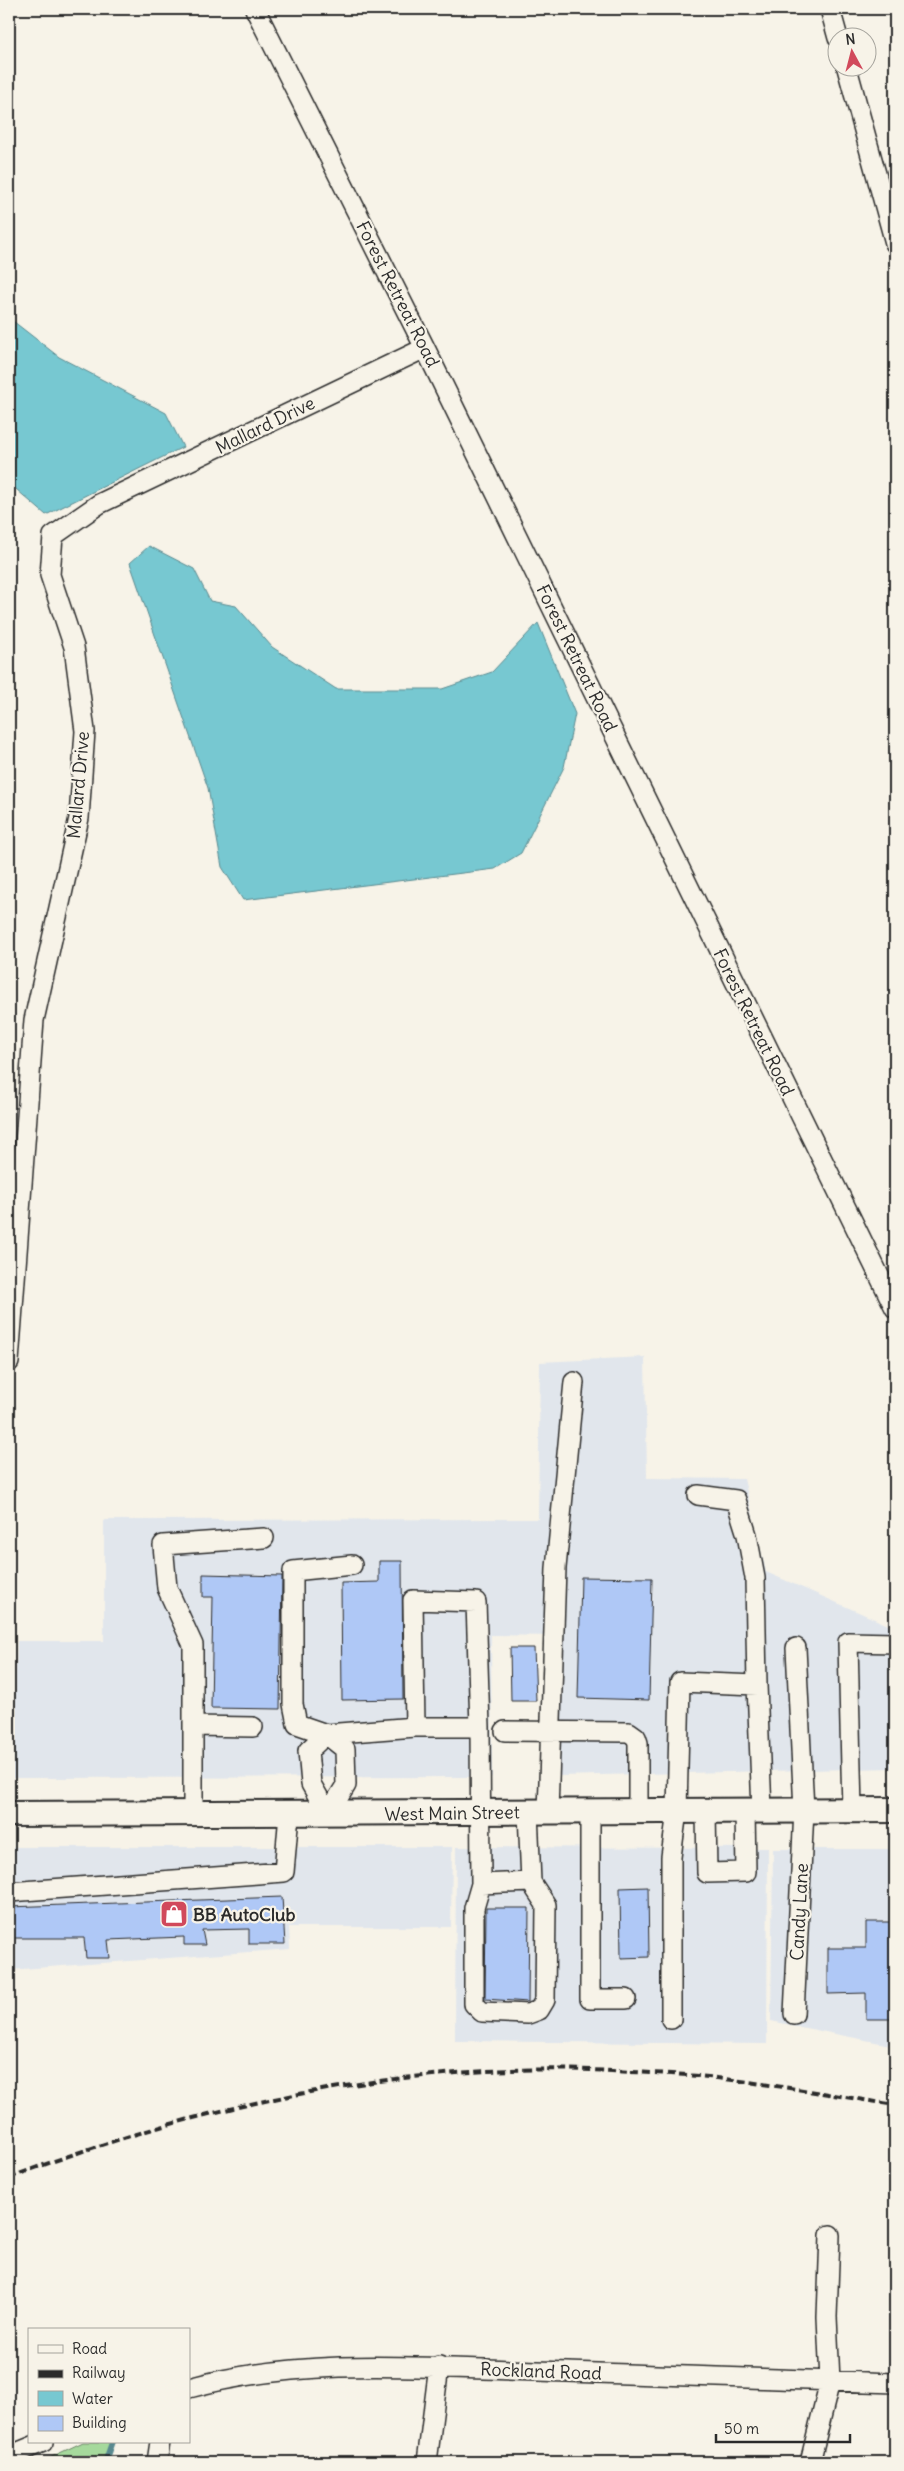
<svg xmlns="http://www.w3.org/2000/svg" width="904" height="2471" viewBox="0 0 904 2471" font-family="Delius,sans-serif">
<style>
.built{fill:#e1e6ec}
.green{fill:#a6d99c;stroke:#688264}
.water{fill:#77c8d1;stroke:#59898f}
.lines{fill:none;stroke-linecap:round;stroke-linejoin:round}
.stream{stroke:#59898f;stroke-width:5.5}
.building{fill:#afc8f6;stroke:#2b2b2b}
.minor-casing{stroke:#2b2b2b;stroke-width:22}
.major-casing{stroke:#2b2b2b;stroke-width:28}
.minor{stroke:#f7f3e8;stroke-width:19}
.major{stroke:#f7f3e8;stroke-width:24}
.rail{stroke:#2b2b2b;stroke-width:4;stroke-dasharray:8 4;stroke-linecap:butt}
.labels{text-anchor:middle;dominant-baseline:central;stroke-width:4.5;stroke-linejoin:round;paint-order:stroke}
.street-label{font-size:18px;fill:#2b2b2b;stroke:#f7f3e8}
.poi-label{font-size:18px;font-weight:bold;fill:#2b2b2b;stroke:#f7f3e8;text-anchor:start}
</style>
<rect width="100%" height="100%" fill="#f7f3e8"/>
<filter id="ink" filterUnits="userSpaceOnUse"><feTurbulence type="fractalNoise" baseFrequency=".02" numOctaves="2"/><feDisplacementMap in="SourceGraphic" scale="10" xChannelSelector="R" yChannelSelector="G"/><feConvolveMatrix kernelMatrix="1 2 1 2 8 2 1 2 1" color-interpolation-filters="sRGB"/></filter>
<g filter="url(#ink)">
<path class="built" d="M645 1357 647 1478 744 1479 766 1572 895 1628V1768L558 1776 562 1636 491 1635 492 1777 12 1778 17 1641H104V1520L538 1519 540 1362Z
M9 1847H452L451 1927H289L290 1949 9 1970Z
M456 1847 768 1848 767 2044 455 2041Z
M773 1849H895V2046L771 2021Z"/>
<path class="green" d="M83 2442H112L105 2462H41Z"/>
<path class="water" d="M9 318 59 357 166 413 183 447 46 515 9 483Z
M149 546 194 569 210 601 236 606 272 647 336 689H442L492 672 538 623 575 714 564 767 521 853 495 869 243 900 222 867 208 788 130 563Z"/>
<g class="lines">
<path class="stream" d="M105 2462 112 2442"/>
</g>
<path class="building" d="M379 1561H402L403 1699 342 1700 341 1583 379 1582Z
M203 1574 282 1576 280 1709 211 1708 213 1597H203Z
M581 1577 652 1578 649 1700 578 1698Z
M510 1648H534L536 1701H511Z
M648 1887 649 1957 621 1958 620 1888Z
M282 1897 285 1944H249V1929L202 1930 205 1945H184V1937L108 1940 110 1958H86L84 1938H9V1907Z
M486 1908H529L528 2002 485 1999Z
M866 1922H895V2019H866V1993L828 1994V1948H866Z"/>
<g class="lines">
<defs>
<path id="minor" d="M255 9 425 348 895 1308
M830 9 838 38
M847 68 895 243
M9 1362 34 1020 79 818 85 731 74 647 50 575 53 536 99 504 425 348
M698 1495 736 1500 747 1535 755 1578 757 1685
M352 1565 293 1571V1704L297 1724 326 1734 345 1749 346 1785 328 1814 311 1784 308 1751 326 1734 415 1727 413 1600 476 1602 480 1727 481 1884 474 1908V2004L482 2012 528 2014 539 2010 545 2000 546 1905 531 1882 528 1812
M193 1726 253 1727
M415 1727H480
M505 1731 629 1732 636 1737 638 1743V1811
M852 1810 848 1642 895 1643
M706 1811 707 1873 746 1872 745 1811
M548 1812 556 1568 574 1382
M590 1812V1999H626
M193 1813V1645L167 1588 163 1545 264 1538
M481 1884 531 1882
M9 1892 284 1872 289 1814
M794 2014 804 1810 796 1648
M671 2019V1857L677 1811 680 1682 757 1685 762 1811
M189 2388C302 2357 421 2367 537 2371 657 2376 776 2380 895 2383
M9 2456 43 2442
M157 2462 160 2442
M427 2462 439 2366
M810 2462 830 2381 827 2317 830 2235"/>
<path id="major" d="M9 1814 895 1810"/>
</defs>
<use href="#minor" class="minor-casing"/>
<use href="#major" class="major-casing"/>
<use href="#minor" class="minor"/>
<use href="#major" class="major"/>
<path class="rail" d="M9 2178C196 2105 410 2060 612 2071 649 2073 688 2074 725 2079 782 2086 839 2096 895 2105"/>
</g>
</g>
<defs>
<symbol id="shop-square" viewBox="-11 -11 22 22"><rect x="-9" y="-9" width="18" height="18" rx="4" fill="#d1495b" stroke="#f7f3e8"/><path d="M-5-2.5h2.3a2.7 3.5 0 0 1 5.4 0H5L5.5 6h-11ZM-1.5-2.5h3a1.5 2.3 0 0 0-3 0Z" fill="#fff"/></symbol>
</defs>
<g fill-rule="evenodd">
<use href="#shop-square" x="158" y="1898" width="32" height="32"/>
</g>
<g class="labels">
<g class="street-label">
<text transform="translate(398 294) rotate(63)">Forest Retreat Road</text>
<text transform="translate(265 425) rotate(-26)">Mallard Drive</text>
<text transform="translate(577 658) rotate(64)">Forest Retreat Road</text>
<text transform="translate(78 785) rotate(-85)">Mallard Drive</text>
<text transform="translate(754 1022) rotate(64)">Forest Retreat Road</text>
<text transform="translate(452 1813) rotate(-1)">West Main Street</text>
<text transform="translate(799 1912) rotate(-87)">Candy Lane</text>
<text transform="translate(541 2371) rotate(2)">Rockland Road</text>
</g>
<g class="poi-label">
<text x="193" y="1914">BB AutoClub</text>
</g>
</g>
<rect width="904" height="2471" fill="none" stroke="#f7f3e8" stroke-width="30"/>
<rect x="15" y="15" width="874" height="2441" fill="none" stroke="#2b2b2b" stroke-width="2" filter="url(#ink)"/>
<rect x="28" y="2328" width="162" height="115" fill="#f7f3e8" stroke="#a5a39c"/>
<rect x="38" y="2345" width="25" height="8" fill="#f7f3e8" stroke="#a5a39c"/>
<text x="72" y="2354" font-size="15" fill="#2b2b2b">Road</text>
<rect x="38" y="2370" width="25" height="8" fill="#2b2b2b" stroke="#a5a39c"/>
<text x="72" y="2378" font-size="15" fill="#2b2b2b">Railway</text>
<rect x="38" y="2391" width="25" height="15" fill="#77c8d1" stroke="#a5a39c"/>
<text x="72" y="2404" font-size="15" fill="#2b2b2b">Water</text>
<rect x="38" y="2416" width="25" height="15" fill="#afc8f6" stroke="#a5a39c"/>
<text x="72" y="2428" font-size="15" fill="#2b2b2b">Building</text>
<g transform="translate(852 52) rotate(353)"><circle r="24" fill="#f7f3e8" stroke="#a5a39c"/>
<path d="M0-4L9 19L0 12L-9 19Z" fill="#d1495b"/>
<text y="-8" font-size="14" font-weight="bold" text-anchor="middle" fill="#2b2b2b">N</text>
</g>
<path d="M716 2434v8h134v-8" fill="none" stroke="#2b2b2b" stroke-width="2.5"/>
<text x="724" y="2434" font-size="15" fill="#2b2b2b" stroke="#f7f3e8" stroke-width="4" paint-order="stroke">50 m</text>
</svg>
